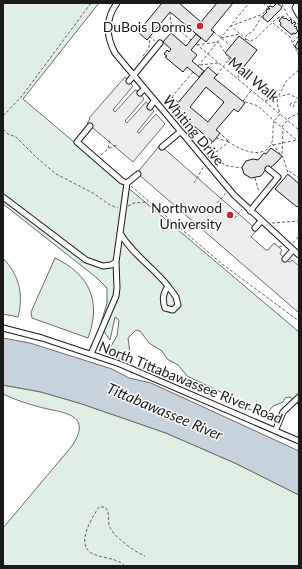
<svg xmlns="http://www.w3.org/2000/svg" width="302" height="569" viewBox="0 0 302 569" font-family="Lato,sans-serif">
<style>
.green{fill:#e0efe3;stroke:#6a6a6a}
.parking{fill:#ededed;stroke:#6a6a6a}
.water{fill:#c6d2dc;stroke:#6a6a6a}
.building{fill:#e6e6e6;stroke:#1a1a1a;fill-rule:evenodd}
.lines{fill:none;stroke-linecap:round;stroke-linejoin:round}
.minor-casing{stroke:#1a1a1a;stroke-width:7}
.path{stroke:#5f5f5f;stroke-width:1;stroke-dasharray:3 2;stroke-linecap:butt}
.minor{stroke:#fff;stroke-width:5}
.poi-dot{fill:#c62828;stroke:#fff;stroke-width:1.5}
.labels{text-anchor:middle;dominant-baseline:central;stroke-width:3;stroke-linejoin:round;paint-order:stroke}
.poi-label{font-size:14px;fill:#1a1a1a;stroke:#fff;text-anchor:end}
.street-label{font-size:14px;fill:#1a1a1a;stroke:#fff}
.water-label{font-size:15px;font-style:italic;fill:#1a1a1a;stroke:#fff}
</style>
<rect width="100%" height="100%" fill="#fff"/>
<path class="green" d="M3 3H99L23 99 299 332V405L290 397 285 398 283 402 273 406 266 415 245 408 227 395 187 376 178 365 167 359 162 351 149 343 140 331 136 330 128 338 131 361 128 363 107 353 117 336 119 320 115 317 110 340 100 326 107 303V288L97 278 3 204Z
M3 258C19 275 24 294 18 317L3 314Z
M55 258C89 274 102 301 88 338L32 318 31 312Z
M3 385 41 392 79 403 166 433 237 464 299 495V566H3V528L72 446C95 411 58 413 36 406 24 403 14 399 3 394Z"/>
<path class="parking" d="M125 77 133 86 113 110 115 112 135 90 138 91 144 99 125 121 127 123 146 102 154 111 137 132 139 133 156 114 165 124 133 162 87 123 90 119 89 118Z
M160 145 257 230 251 237 266 250H268L274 243 282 250 280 254 289 262 292 260 299 266V313L137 173Z"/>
<path class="water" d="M3 338 30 343 112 369 129 378 151 383 299 451V495L237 464 166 433 79 403 41 392 3 385Z"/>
<path class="building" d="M162 3H179L201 22 217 3H233L211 30 214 32 206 42 170 12 147 40 138 32Z
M277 3 282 7 281 9 268 22 263 18V16L267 12 266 11 267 9H270L268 8 270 6 273 7Z
M282 17 285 19 286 18 289 21 291 19 292 24 294 22 296 23 294 26 297 27 296 29 298 31 295 34 293 33 292 35 280 25 281 23 279 21Z
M171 33 186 46 196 34 201 38 191 50 197 55 192 61 204 71 199 77 187 67 183 72 165 57 167 56 164 54 167 50 169 52 171 49 163 42Z
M239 36 257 50 243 68 225 53Z
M298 41H299V50L295 47Z
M208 67 217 75 214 78 245 103 238 112 234 109 216 130 220 133 213 142 182 116 180 119 171 111ZM206 87 224 102 208 122 190 107Z
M271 148 282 156 278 161 270 168 266 169 261 176 251 178 244 174 242 167 246 161 253 159 258 160 264 153 266 154Z
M288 174 299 184V205L297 207 275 189Z"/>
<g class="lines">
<defs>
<path id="minor" d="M117 3C105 19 106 36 115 53L234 195 299 255
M298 3 295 8 299 15
M129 81 160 43
M140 93 144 89
M150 107 154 101
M90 126 77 142 122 181 127 183 138 174
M162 147 180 132
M3 197 86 260 103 266 111 265 116 262
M250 211 278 177 268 169
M255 228 261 221
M120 233C132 254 153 267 168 286 163 294 162 299 165 308L173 310 178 305 176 297 168 286
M285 259 293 250
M3 328 42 338 120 364 299 441
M91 354 116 296 117 288 116 262 127 183
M276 429 283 412 299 397"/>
</defs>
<use href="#minor" class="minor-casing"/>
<path class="path" d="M263 3 268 7 272 3
M281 3H291
M282 4 288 16 299 25
M170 12 171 23 191 40
M273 23 290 37 299 56
M214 32 231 46
M245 37 253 31 263 14
M221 38 240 34
M246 39 250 41 255 39 276 19 282 16 286 17
M245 40 246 39 231 26 263 14 268 7
M293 42 299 36
M196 44 299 130
M197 45 218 42 237 71 239 79
M143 56 149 48 150 37 155 41
M200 65 218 63
M198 66 249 3
M217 75 229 59H232
M172 97 178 102
M299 99 289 94 278 97 277 103 280 114 274 121 299 142
M243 101 251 91
M265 101 278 97 287 80 299 70
M290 105a2 2 0 1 1 4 0a2 2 0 1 1-4 0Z
M294 103 299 100
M165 105 193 72
M3 116 22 96 91 3
M282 127 289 118 299 113
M3 129 8 134 16 137 36 157 56 174 93 193 110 205 118 208
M216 138 229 142 219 132
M212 141 209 157 228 166 242 168
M272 144 283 157 289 176
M273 145 297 140
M109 148 117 145
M282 154 283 129
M101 155 108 149 110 139
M208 158 229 142C240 150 265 161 272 142 274 137 272 129 274 121L258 106 243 101
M289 171 299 178
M255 178 259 192
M194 183 204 166
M131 186 222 264 299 321
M217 203 226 193
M128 206 134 203 148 202
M235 218 242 209
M272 223 299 221
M293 243 299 236
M279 247 282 246
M125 566C116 558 107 559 96 555 73 548 91 519 99 507H105C110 512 108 518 109 525 112 536 135 552 145 556"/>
<use href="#minor" class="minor"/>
</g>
<g class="poi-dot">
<circle cx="200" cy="26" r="4"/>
<circle cx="230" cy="215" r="4"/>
</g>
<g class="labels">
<g class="poi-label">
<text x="192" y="26">DuBois Dorms</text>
<text x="222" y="207">Northwood<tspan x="222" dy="16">University</tspan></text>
</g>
<g class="street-label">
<text transform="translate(254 79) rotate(40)">Mall Walk</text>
<text transform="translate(194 130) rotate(50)">Whiting Drive</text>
<text transform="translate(191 382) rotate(22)">North Tittabawassee River Road</text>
</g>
<g class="water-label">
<text transform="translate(165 411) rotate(23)">Tittabawassee River</text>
</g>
</g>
<rect width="302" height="569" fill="none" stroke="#1a1a1a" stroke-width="8"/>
</svg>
